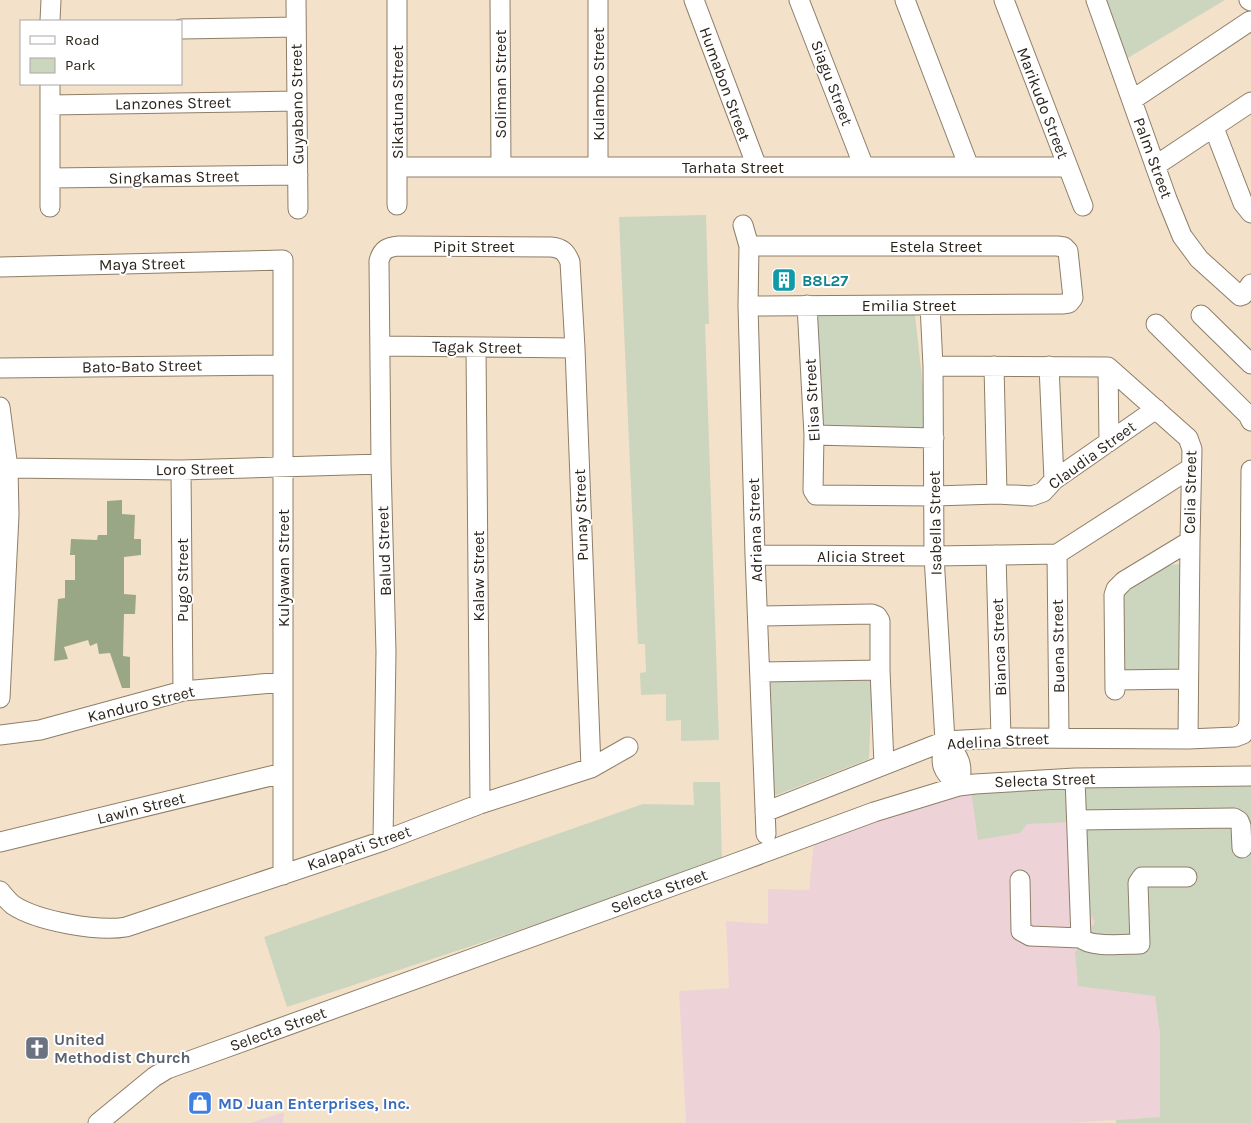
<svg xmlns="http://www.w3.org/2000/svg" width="1251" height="1123" viewBox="0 0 1251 1123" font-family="Karla,sans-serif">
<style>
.industrial{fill:#edd3d7}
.green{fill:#ccd5be}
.forest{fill:#9aa786}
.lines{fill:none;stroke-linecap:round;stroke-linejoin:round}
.minor-casing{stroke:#8e7e68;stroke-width:21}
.minor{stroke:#fff;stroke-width:19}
.labels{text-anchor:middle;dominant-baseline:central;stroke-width:4;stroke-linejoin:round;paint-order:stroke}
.street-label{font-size:16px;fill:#2b241b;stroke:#fff}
.culture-label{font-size:16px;font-weight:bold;fill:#0d838f;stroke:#fff;text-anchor:start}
.worship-label{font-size:16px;font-weight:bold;fill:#5b616d;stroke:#fff;text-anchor:start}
.shop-label{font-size:16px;font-weight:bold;fill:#366cbe;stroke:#fff;text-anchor:start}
</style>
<rect width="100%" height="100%" fill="#f4e1c9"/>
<path class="industrial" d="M971 789 1027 824 1072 821 1081 899 1095 922 1075 952 1155 996 1160 1034V1117L1069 1123H686L679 991 729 988 726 921 768 924V889L809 890 814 840Z
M284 1112 283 1123H251Z"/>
<path class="green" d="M1099 0H1225L1121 62Z
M706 215 709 324H705L719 740 681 741V720L666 721V694L641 695 640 673 646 672 645 644H638L619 217Z
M804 304 914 306 928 432 811 427Z
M1180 564 1179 670 1119 672 1118 599 1163 566Z
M872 676 869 759 769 798 762 678Z
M693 782H720L722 863 287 1007 264 937 643 804 694 805Z
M1251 784V1123H1116V1120L1160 1117V1034L1155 996 1078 986 1075 952 1095 922 1081 899 1072 822 1027 824 1020 833 978 840 971 789Z"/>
<path class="forest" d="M122 500V514L135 515 134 539H141V555L124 557V594L136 595 135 614H124L123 656 130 657V688H122L110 653 99 654 97 643 90 646 88 640 64 647 68 659 54 661 58 599 65 598V580H75V555H70L71 539 97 540 98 535H107V501Z"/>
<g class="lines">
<defs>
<path id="minor" d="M296 0 298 209
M397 0V205
M500 0 501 167
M598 0V167
M694 0 757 167
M799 0 864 167
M905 0 969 167
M1004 0 1083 206
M1096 0 1167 199 1182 236 1199 259 1240 296 1243 295 1251 284
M1249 0 1251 1
M50 21 51 0
M181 29 296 27
M50 84V207
M1132 100 1250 21
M50 105 297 101
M1214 128 1243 203 1251 213
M1155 166 1251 102
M397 167H1068
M50 178 298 175
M743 225 749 246 748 306 755 555 766 834
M0 267 283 260V875
M807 305 814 435 813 490 816 495 935 496 997 494 1032 496 1043 492 1054 480 1156 409
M930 305 933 366 934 556 945 741C939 764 941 771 959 786 964 765 960 757 945 741
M748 306 1062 304 1069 303 1073 298 1068 251 1064 247 1057 246H749
M1201 315 1251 364
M1156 324 1248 415 1251 421
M380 346 575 348
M476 347 480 804
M933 366 1108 367 1188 438 1192 449 1190 541 1188 739
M994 366 997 494
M1049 366 1054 480
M1108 367 1109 442
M0 368 283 365
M0 407 8 468 9 515 0 698
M814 435 934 438
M8 468 181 470 381 464
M181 470 183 691
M1057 554 1059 737
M1057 554 1191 468
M755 555 934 556 1057 554
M996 555 1001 738
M758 616 872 614 877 616 880 621V670L884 764
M760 672 880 670
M1115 680 1188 679
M1115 690 1114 595 1116 589 1124 581 1190 541
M0 735 40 730 183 691 283 682
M1075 778 1081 938C1091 948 1125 944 1140 944L1138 883 1142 877H1187
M765 812 945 741 1001 738 1188 739 1235 737 1243 734 1248 727 1249 721 1251 470
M1077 820 1234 818 1239 821 1241 826 1242 848
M383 841 386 652 381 464 379 261C382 249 388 247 399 246L551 247C562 248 566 252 570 262L575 348 591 768
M0 842 283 773
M1020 880 1021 931 1030 936 1081 938
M0 891C4 896 8 901 13 905 37 921 98 932 126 927L383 841 480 804 591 768 628 747
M98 1123 154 1077 167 1069 728 866 874 812 959 786 975 784 1075 778 1251 776"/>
</defs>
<use href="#minor" class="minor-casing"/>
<use href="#minor" class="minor"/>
</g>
<defs>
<symbol id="building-square" viewBox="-11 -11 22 22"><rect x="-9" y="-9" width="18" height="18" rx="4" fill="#0f9aa8" stroke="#fff"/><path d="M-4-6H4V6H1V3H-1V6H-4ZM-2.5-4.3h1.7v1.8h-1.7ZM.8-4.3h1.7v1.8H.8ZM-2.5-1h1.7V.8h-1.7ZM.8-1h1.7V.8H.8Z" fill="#fff"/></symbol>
<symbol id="church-square" viewBox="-11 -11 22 22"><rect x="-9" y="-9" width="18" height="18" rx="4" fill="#6b7280" stroke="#fff"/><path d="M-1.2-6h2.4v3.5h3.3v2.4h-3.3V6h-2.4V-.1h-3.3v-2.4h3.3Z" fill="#fff"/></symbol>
<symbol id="shop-square" viewBox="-11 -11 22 22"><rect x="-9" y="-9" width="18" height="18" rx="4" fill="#3f7fe0" stroke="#fff"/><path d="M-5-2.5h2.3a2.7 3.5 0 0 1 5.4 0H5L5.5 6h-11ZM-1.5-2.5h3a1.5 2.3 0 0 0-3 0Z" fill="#fff"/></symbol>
</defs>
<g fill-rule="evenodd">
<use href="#building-square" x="770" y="266" width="28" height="28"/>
<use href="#church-square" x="23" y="1034" width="28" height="28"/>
<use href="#shop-square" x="186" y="1089" width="28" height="28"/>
</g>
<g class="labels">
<g class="street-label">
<text transform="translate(832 83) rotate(69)">Siagu Street</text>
<text transform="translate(500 84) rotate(-90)">Soliman Street</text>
<text transform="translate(598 84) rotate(-90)">Kulambo Street</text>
<text transform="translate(725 84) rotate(70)">Humabon Street</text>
<text transform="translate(397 102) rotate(-90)">Sikatuna Street</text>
<text transform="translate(173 103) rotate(-1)">Lanzones Street</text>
<text transform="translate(1043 103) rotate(69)">Marikudo Street</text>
<text transform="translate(297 104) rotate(-91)">Guyabano Street</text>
<text transform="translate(1153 158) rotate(70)">Palm Street</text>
<text x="733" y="167">Tarhata Street</text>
<text transform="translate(174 177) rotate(-1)">Singkamas Street</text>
<text x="474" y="246">Pipit Street</text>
<text x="936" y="246">Estela Street</text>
<text transform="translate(142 264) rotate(-1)">Maya Street</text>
<text x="909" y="305">Emilia Street</text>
<text transform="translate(477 347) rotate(1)">Tagak Street</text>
<text transform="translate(142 366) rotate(-1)">Bato-Bato Street</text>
<text transform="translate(812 400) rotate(-93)">Elisa Street</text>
<text transform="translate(1092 455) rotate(-36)">Claudia Street</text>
<text transform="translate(195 469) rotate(-1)">Loro Street</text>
<text transform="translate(1190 492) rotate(-89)">Celia Street</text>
<text transform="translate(581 515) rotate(-92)">Punay Street</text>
<text transform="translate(935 523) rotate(-91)">Isabella Street</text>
<text transform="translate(755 530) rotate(-92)">Adriana Street</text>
<text transform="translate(384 551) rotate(-92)">Balud Street</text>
<text x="861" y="556">Alicia Street</text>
<text transform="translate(283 568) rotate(-90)">Kulyawan Street</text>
<text transform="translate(478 576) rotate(-90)">Kalaw Street</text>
<text transform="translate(182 580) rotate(-90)">Pugo Street</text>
<text transform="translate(1058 646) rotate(-91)">Buena Street</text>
<text transform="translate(999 647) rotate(-92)">Bianca Street</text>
<text transform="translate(141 704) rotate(-14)">Kanduro Street</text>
<text transform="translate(998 741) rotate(-3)">Adelina Street</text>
<text transform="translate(1045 780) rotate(-2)">Selecta Street</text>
<text transform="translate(141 808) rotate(-14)">Lawin Street</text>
<text transform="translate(359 848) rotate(-19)">Kalapati Street</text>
<text transform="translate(659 891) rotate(-20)">Selecta Street</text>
<text transform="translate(278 1029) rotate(-20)">Selecta Street</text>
</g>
<g class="culture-label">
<text x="802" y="280">B8L27</text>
</g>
<g class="worship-label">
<text x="54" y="1039">United<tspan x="54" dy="18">Methodist Church</tspan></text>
</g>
<g class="shop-label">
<text x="218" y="1103">MD Juan Enterprises, Inc.</text>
</g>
</g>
<rect x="20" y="20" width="162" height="65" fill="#ffffff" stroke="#aaa7a4"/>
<rect x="30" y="36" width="25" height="8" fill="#ffffff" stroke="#aaa7a4"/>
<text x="65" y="45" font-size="15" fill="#2b241b">Road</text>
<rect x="30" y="58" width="25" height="15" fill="#ccd5be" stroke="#aaa7a4"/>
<text x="65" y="70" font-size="15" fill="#2b241b">Park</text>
</svg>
